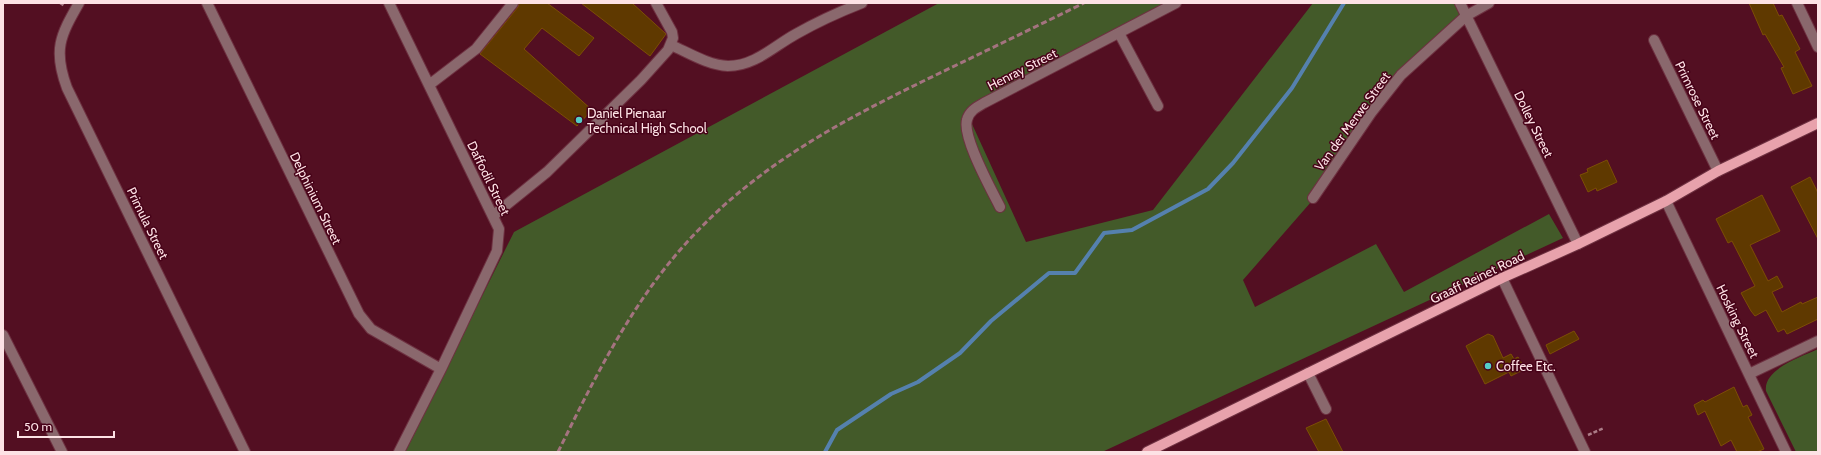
<svg xmlns="http://www.w3.org/2000/svg" width="1821" height="455" viewBox="0 0 1821 455" font-family="Cabin,sans-serif">
<style>
.green{fill:#435a29}
.lines{fill:none;stroke-linecap:round;stroke-linejoin:round}
.stream{stroke:#5581ae;stroke-width:4}
.building{fill:#5f3900;stroke:#7c4e05}
.minor-casing{stroke:#6e3141;stroke-width:12}
.major-casing{stroke:#6e3141;stroke-width:12}
.path{stroke:#ab7c87;stroke-width:2.5;stroke-dasharray:4 2;stroke-linecap:butt}
.minor{stroke:#8a686d;stroke-width:10}
.major{stroke:#e8a2ac;stroke-width:10}
.rail{stroke:#a4737f;stroke-width:3;stroke-dasharray:6 3;stroke-linecap:butt}
.poi-dot{fill:#54cdc6;stroke:#470218;stroke-width:1.5}
.labels{text-anchor:middle;dominant-baseline:central;stroke-width:3;stroke-linejoin:round;paint-order:stroke}
.street-label{font-size:13px;fill:#fde2e5;stroke:#470218}
.poi-label{font-size:13px;fill:#fde2e5;stroke:#470218;text-anchor:start}
</style>
<rect width="100%" height="100%" fill="#530f22"/>
<path class="green" d="M939 3H1173L967 113 1026 242 1153 210 1313 3H1454L1460 16 1422 54 1311 202 1243 280 1255 307 1376 244 1404 292 1549 214 1563 238 1102 452H404L514 232Z
M1818 349V452H1796L1766 391C1763 369 1801 357 1818 349Z"/>
<g class="lines">
<path class="stream" d="M825 452 837 430 891 394 918 382 960 353 991 321 1049 273H1075L1104 233 1132 230 1208 189 1233 163 1292 88 1344 3"/>
</g>
<path class="building" d="M519 3H547L594 38 579 56 542 28 524 49 592 110 577 126 480 54 518 7Z
M581 3H632L666 34 650 56Z
M1749 3H1773L1779 16 1782 15 1800 49 1795 52 1812 86 1793 94 1781 68 1784 67 1765 34 1763 35Z
M1607 160 1617 182 1597 191 1596 188 1588 192 1580 175 1588 172 1587 169Z
M1810 177 1818 193V239L1791 187Z
M1762 195 1780 231 1750 245 1768 281 1777 276 1783 287 1772 292 1782 312 1801 302 1802 304 1818 297V319L1787 334 1784 329 1778 332 1766 310 1755 316 1751 311 1741 293 1755 286 1732 241 1728 243 1716 219Z
M1574 331 1579 339 1550 354 1546 345Z
M1488 334 1493 336 1503 358 1511 354 1514 359 1518 357 1525 369 1511 376 1509 372 1485 384 1466 346Z
M1734 387 1743 407 1747 405 1752 415 1748 417 1764 449 1757 452H1737L1731 440 1721 446 1705 411 1698 415 1694 405 1703 400 1705 402Z
M1326 419 1343 452H1319L1306 428Z"/>
<g class="lines">
<defs>
<path id="minor" d="M79 3C60 36 53 50 67 88L245 452
M207 3 359 314 371 329 441 369
M389 3 499 229 497 251 441 369 399 452
M1460 3 1578 244
M1797 3 1818 47
M1119 33 1158 106
M1654 40 1718 171
M671 45C689 53 708 65 728 66 755 66 774 46 796 34 817 22 839 12 862 3
M429 85 476 49 513 3
M1313 198 1371 113 1401 75 1466 16 1489 3
M1666 201 1786 452
M1000 207C991 189 962 137 967 120 969 111 977 107 984 103L1176 3
M494 215 547 172 641 80 668 50 673 38 672 32 656 3
M1502 278 1585 452
M3 335 62 452
M1308 373 1326 409
M1749 374 1818 341"/>
<path id="major" d="M1147 452 1502 278 1578 244 1666 201 1718 171 1818 123"/>
</defs>
<use href="#minor" class="minor-casing"/>
<use href="#major" class="major-casing"/>
<path class="path" d="M60 3 65 6
M1588 435 1604 428"/>
<use href="#minor" class="minor"/>
<use href="#major" class="major"/>
<path class="rail" d="M558 452C593 381 628 310 680 250 754 165 843 120 942 72 990 49 1037 26 1084 3"/>
</g>
<g class="poi-dot">
<circle cx="579" cy="120" r="4"/>
<circle cx="1488" cy="366" r="4"/>
</g>
<g class="labels">
<g class="street-label">
<text transform="translate(1022 69) rotate(-27)">Henray Street</text>
<text transform="translate(1698 100) rotate(64)">Primrose Street</text>
<text transform="translate(1352 121) rotate(-54)">Van der Merwe Street</text>
<text transform="translate(1534 124) rotate(64)">Dolley Street</text>
<text transform="translate(489 178) rotate(64)">Daffodil Street</text>
<text transform="translate(316 198) rotate(64)">Delphinium Street</text>
<text transform="translate(148 223) rotate(64)">Primula Street</text>
<text transform="translate(1477 277) rotate(-26)">Graaff Reinet Road</text>
<text transform="translate(1738 321) rotate(64)">Hosking Street</text>
</g>
<g class="poi-label">
<text x="587" y="113">Daniel Pienaar<tspan x="587" dy="15">Technical High School</tspan></text>
<text x="1496" y="366">Coffee Etc.</text>
</g>
</g>
<rect width="1821" height="455" fill="none" stroke="#fde2e5" stroke-width="8"/>
<path d="M18 431v6h96v-6" fill="none" stroke="#fde2e5" stroke-width="2"/>
<text x="24" y="431" font-size="12" fill="#fde2e5" stroke="#470218" stroke-width="3" paint-order="stroke">50 m</text>
</svg>
